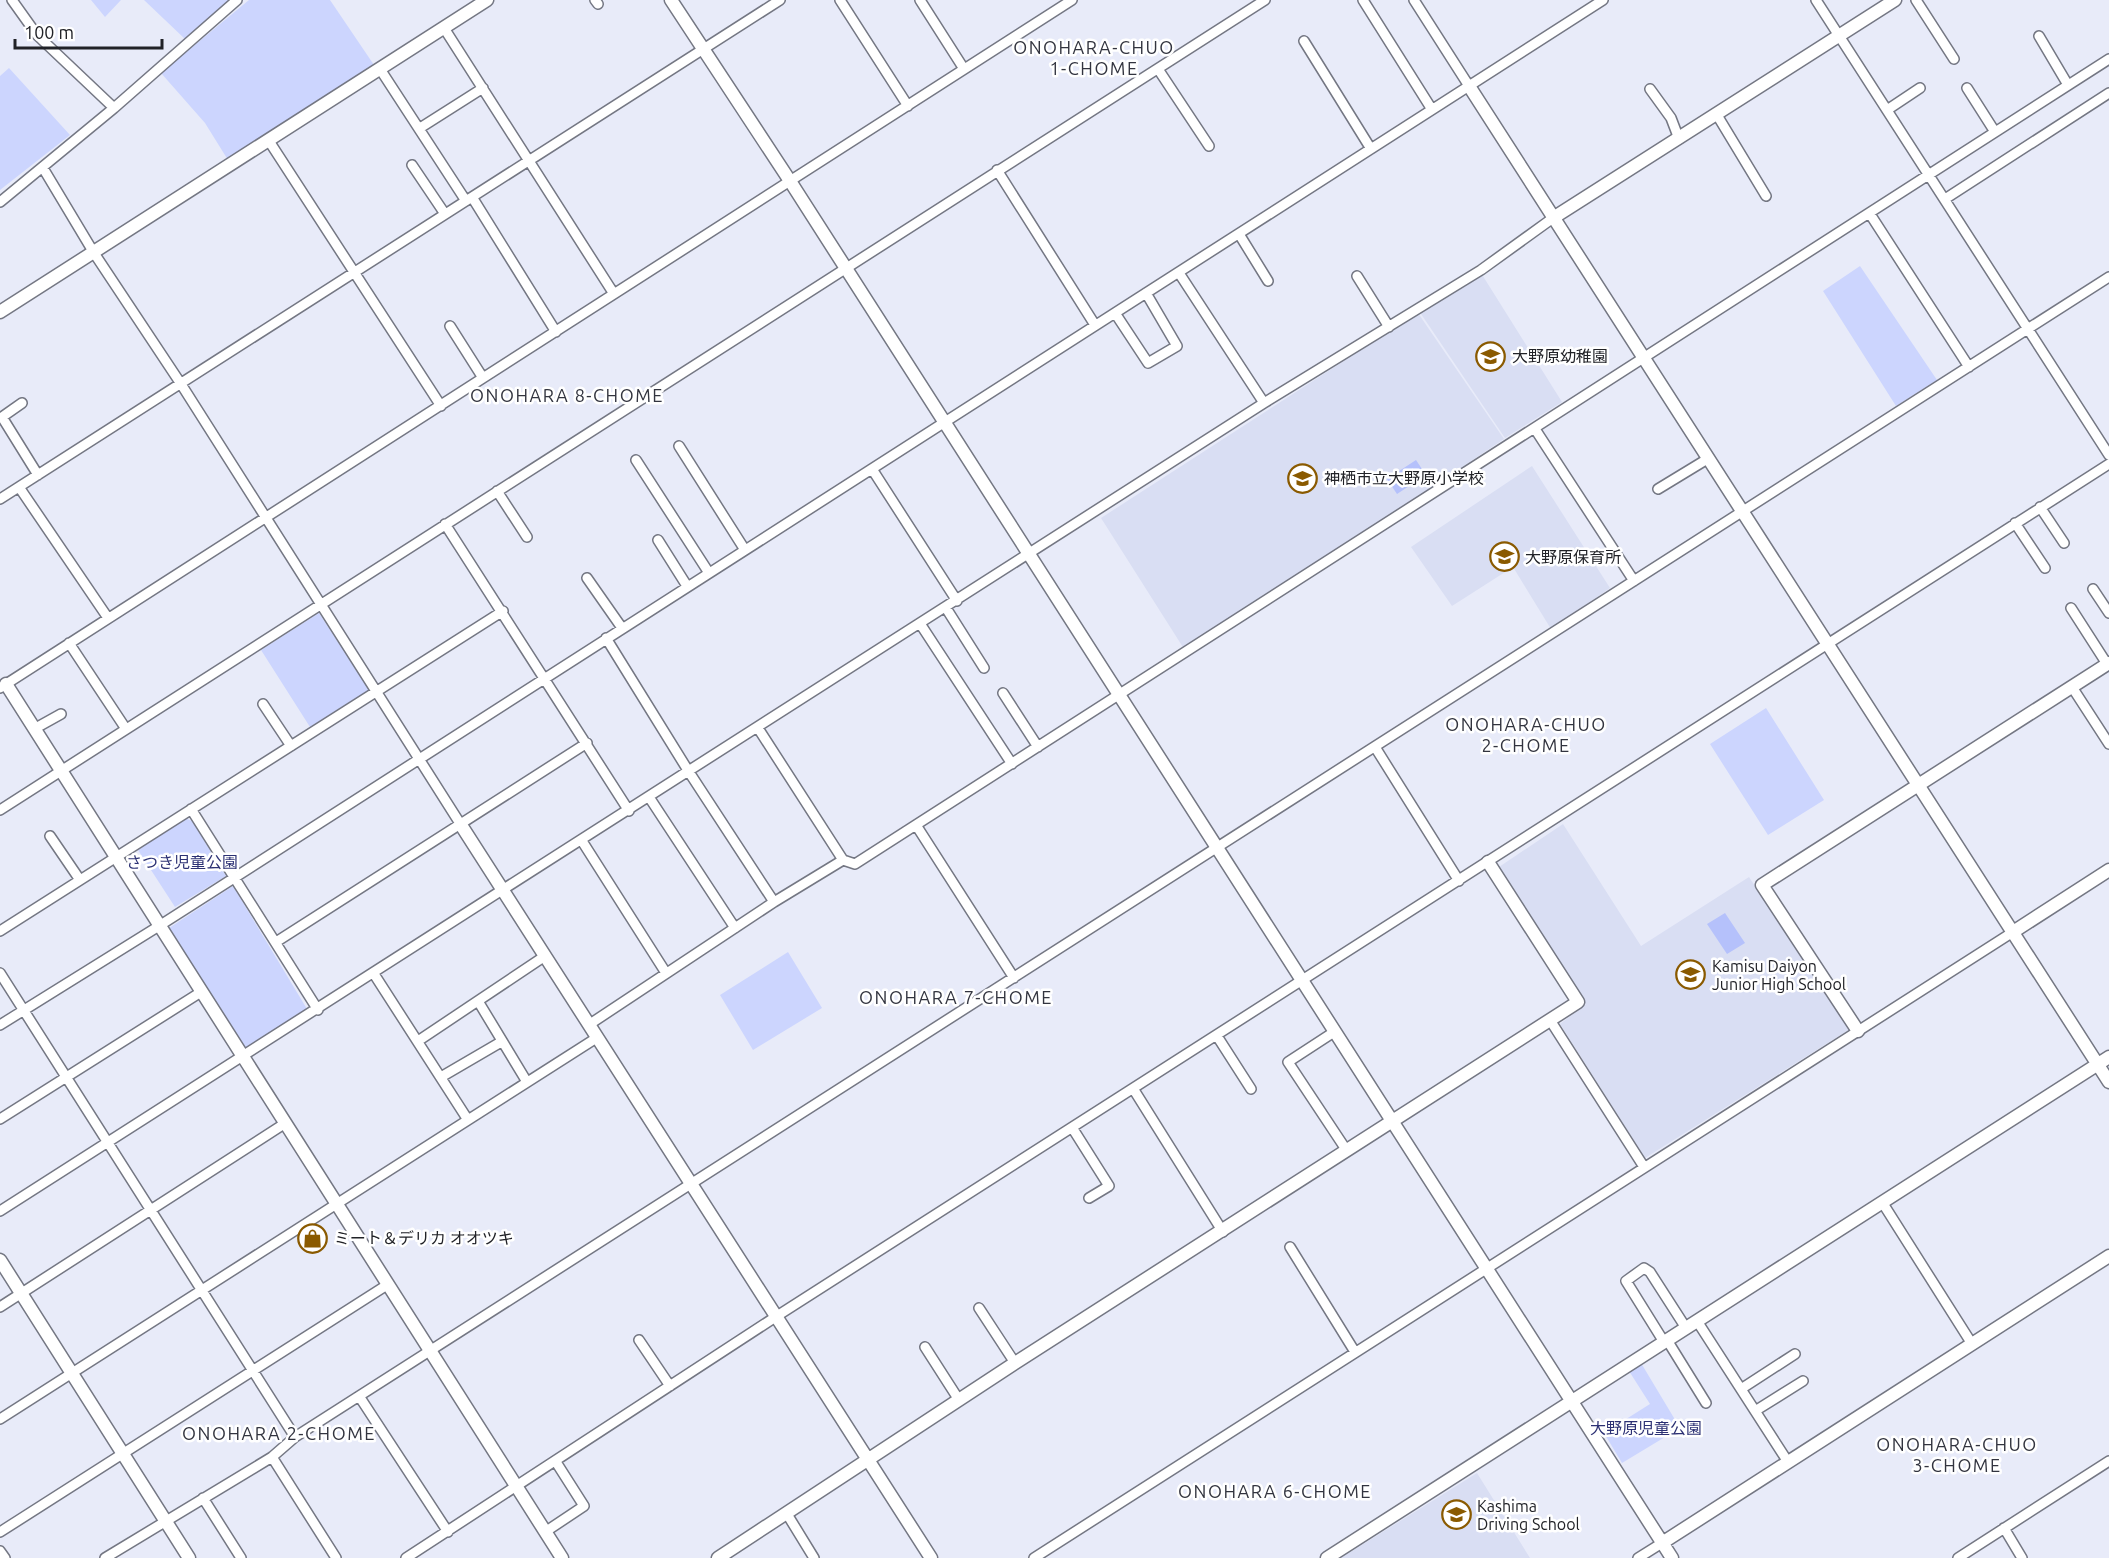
<svg xmlns="http://www.w3.org/2000/svg" width="2109" height="1558" viewBox="0 0 2109 1558" font-family="Ubuntu,'Noto Sans JP',sans-serif">
<style>
.built{fill:#d9def3}
.green{fill:#ccd5fe}
.water{fill:#b5c1fb}
.lines{fill:none;stroke-linecap:round;stroke-linejoin:round}
.street-casing{stroke:#747783;stroke-width:12}
.secondary-casing{stroke:#747783;stroke-width:15}
.street{stroke:#fff;stroke-width:9}
.secondary{stroke:#fff;stroke-width:12}
.labels{text-anchor:middle;dominant-baseline:central;stroke-width:5;stroke-linejoin:round;paint-order:stroke}
.poi-label{font-size:16px;fill:#212227;stroke:#fff;text-anchor:start}
.park-label{font-size:16px;fill:#2c3174;stroke:#fff}
.neighbourhood-label{font-size:18px;letter-spacing:1.5px;fill:#32343f;stroke:#fff}
</style>
<rect width="100%" height="100%" fill="#e8ebf9"/>
<path class="built" d="M1481 273 1562 402 1505 438 1419 311Z
M1418 313 1504 439 1186 652 1101 518Z
M1532 466 1610 588 1551 629 1513 567 1452 606 1411 547Z
M1563 824 1641 946 1749 877 1850 1029 1645 1158 1560 1024 1586 1004 1499 867Z
M1477 1473 1530 1558H1341Z"/>
<path class="green" d="M91 0H121L105 17Z
M144 0H230L185 39Z
M249 0H330L374 65 228 160 205 123 161 73Z
M9 68 70 135 0 190V76Z
M1860 266 1937 380 1896 406 1823 291Z
M319 613 369 690 310 727 261 650Z
M1766 708 1824 800 1768 835 1710 744Z
M185 818 192 821 226 876 175 907 138 850Z
M233 886 307 1009 249 1047H243L169 928Z
M788 952 822 1008 753 1050 720 995Z
M1641 1363 1680 1428 1622 1463 1604 1433 1650 1404 1629 1371Z"/>
<path class="water" d="M1416 460 1426 475 1397 494 1387 479Z
M1725 913 1745 943 1727 954 1707 924Z"/>
<g class="lines">
<defs>
<path id="street" d="M12 0 37 35 114 108
M595 0 598 4
M840 0 908 106
M920 0 964 69
M1363 0 1431 108
M1414 0 1469 86
M1816 0 2109 455
M1916 0 1954 59
M444 28 614 294
M2039 36 2068 85
M1304 41 1371 149
M380 69 466 201
M1158 69 1209 146
M1967 88 1995 132
M1650 89 1671 118 1679 139
M1887 110 1920 88
M1717 115 1766 196
M420 128 483 88
M269 141 441 406
M412 165 445 214
M43 168 94 253 181 384 461 825
M997 170 1095 325
M472 197 556 332
M1945 199 2109 93
M0 202 114 108 237 0
M1870 214 1969 367
M1239 234 1268 281
M1179 273 1264 403
M1357 276 1389 327
M1115 313 1148 363 1177 346 1146 293
M450 326 483 378
M22 403 2 417 38 475
M1535 429 1634 581
M679 446 745 550
M636 460 709 573
M872 469 957 601
M19 487 108 618
M1658 489 1709 458
M497 491 527 537
M0 499 780 0
M2040 507 2064 543
M2015 523 2045 568
M445 524 629 811
M658 540 687 586
M587 578 622 628
M2093 589 2109 613
M946 608 984 668
M2071 608 2107 664
M921 625 1012 764
M606 638 689 772 774 902
M69 643 126 729
M2072 687 2109 744
M0 688 1072 0
M1003 693 1038 747
M263 704 291 746
M758 728 843 860
M34 729 61 714
M1375 747 1459 881
M649 797 735 928
M191 809 318 1010
M0 810 1265 0
M916 825 1014 978
M50 836 80 880
M582 841 666 973
M0 931 503 611
M276 942 587 743
M0 973 295 1437
M374 974 468 1120
M478 1001 527 1082
M1550 1020 1644 1167
M590 1024 774 902 843 860 855 864 2109 59
M0 1025 159 926 1603 0
M1334 1032 1288 1062 1347 1151
M1217 1036 1251 1089
M418 1041 545 956
M441 1077 501 1042
M1134 1090 1223 1232
M0 1119 201 992
M1073 1129 1109 1186 1089 1198
M1882 1202 1972 1344
M0 1211 1264 403 1481 270 1553 218
M1290 1247 1355 1352
M0 1307 284 1124
M979 1308 1015 1363
M1697 1321 1788 1462
M639 1340 670 1386
M1667 1340 1706 1403
M1664 1342 1626 1281 1644 1268 1650 1272 1686 1328
M925 1347 959 1400
M1741 1389 1795 1354
M359 1396 448 1532
M1755 1411 1803 1381
M0 1419 598 1037
M272 1457 336 1558
M203 1498 241 1558
M787 1514 814 1558
M2004 1528 2022 1558
M0 1532 387 1285
M545 1532 584 1506 556 1462
M0 1551 5 1558
M105 1558 272 1457 295 1437 2109 277
M406 1558 777 1316 2109 464
M1034 1558 2013 932
M1638 1558 1662 1543
M1958 1558 2109 1461"/>
<path id="secondary" d="M671 0 790 181 1672 1558
M1469 86 2109 1082
M1553 218 1895 0
M0 312 487 0
M6 684 562 1558
M461 825 931 1558
M2013 932 2109 870
M1858 1031 1762 885 2109 663
M0 1260 189 1558
M1662 1543 2109 1256
M718 1558 1015 1363 1578 1002 1488 862
M1327 1558 2109 1057"/>
</defs>
<use href="#street" class="street-casing"/>
<use href="#secondary" class="secondary-casing"/>
<use href="#street" class="street"/>
<use href="#secondary" class="secondary"/>
</g>
<defs>
<symbol id="school-ring" viewBox="-11 -11 22 22"><circle r="9.5" fill="#fff" stroke="#8a5a00" stroke-width="1.5"/><path d="M0-5L7-2L0 1L-7-2ZM-4 1L0 2.5L4 1V4Q0 6-4 4Z" fill="#8a5a00"/></symbol>
<symbol id="shop-ring" viewBox="-11 -11 22 22"><circle r="9.5" fill="#fff" stroke="#8a5a00" stroke-width="1.5"/><path d="M-5-2.5h2.3a2.7 3.5 0 0 1 5.4 0H5L5.5 6h-11ZM-1.5-2.5h3a1.5 2.3 0 0 0-3 0Z" fill="#8a5a00"/></symbol>
</defs>
<g fill-rule="evenodd">
<use href="#school-ring" x="1474" y="340" width="33" height="33"/>
<use href="#school-ring" x="1286" y="462" width="33" height="33"/>
<use href="#school-ring" x="1488" y="540" width="33" height="33"/>
<use href="#school-ring" x="1674" y="958" width="33" height="33"/>
<use href="#shop-ring" x="296" y="1222" width="33" height="33"/>
<use href="#school-ring" x="1440" y="1498" width="33" height="33"/>
</g>
<g class="labels">
<g class="poi-label">
<text x="1512" y="356">大野原幼稚園</text>
<text x="1324" y="478">神栖市立大野原小学校</text>
<text x="1525" y="557">大野原保育所</text>
<text x="1712" y="966">Kamisu Daiyon<tspan x="1712" dy="18">Junior High School</tspan></text>
<text x="334" y="1238">ミート＆デリカ オオツキ</text>
<text x="1477" y="1506">Kashima<tspan x="1477" dy="18">Driving School</tspan></text>
</g>
<g class="park-label">
<text x="182" y="862">さつき児童公園</text>
<text x="1646" y="1428">大野原児童公園</text>
</g>
<g class="neighbourhood-label">
<text x="1094" y="47">ONOHARA-CHUO<tspan x="1094" dy="21">1-CHOME</tspan></text>
<text x="567" y="395">ONOHARA 8-CHOME</text>
<text x="1526" y="724">ONOHARA-CHUO<tspan x="1526" dy="21">2-CHOME</tspan></text>
<text x="956" y="997">ONOHARA 7-CHOME</text>
<text x="279" y="1433">ONOHARA 2-CHOME</text>
<text x="1957" y="1444">ONOHARA-CHUO<tspan x="1957" dy="21">3-CHOME</tspan></text>
<text x="1275" y="1491">ONOHARA 6-CHOME</text>
</g>
</g>
<path d="M15 39v9h147v-9" fill="none" stroke="#212227" stroke-width="3"/>
<text x="24" y="39" font-size="18" fill="#212227" stroke="#ffffff" stroke-width="4.5" paint-order="stroke">100 m</text>
</svg>
